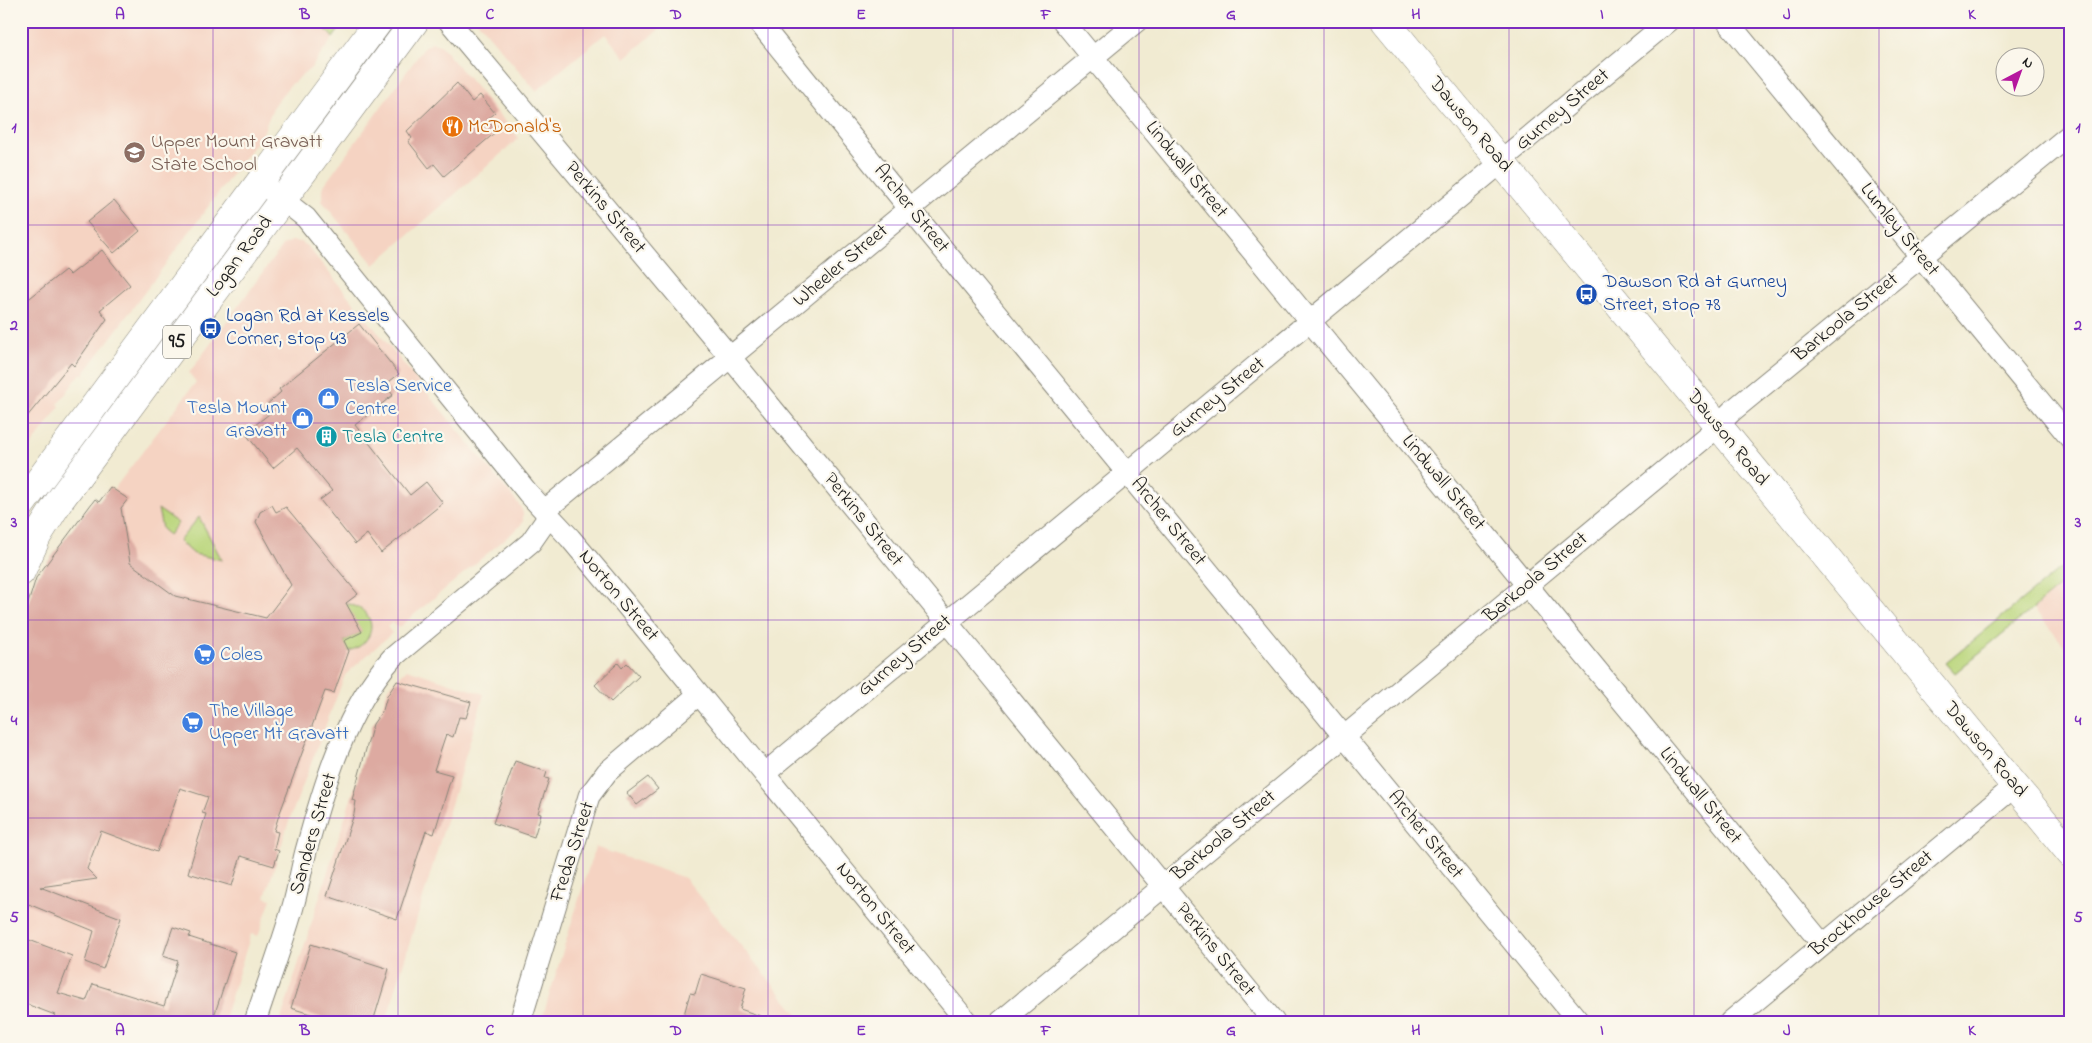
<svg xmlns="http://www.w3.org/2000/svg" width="2092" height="1043" viewBox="0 0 2092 1043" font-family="'Indie Flower',sans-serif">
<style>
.built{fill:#f5d3c2}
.green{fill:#b9d57a;stroke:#6a784b}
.building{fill:#ddaaa1}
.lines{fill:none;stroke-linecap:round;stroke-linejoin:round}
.street-casing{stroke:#868477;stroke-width:23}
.secondary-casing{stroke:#868477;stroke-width:29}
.primary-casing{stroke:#868477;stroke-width:29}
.street{stroke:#fff;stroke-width:21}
.secondary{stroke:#fff;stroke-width:28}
.primary{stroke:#fff;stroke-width:28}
.grid{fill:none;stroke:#7b2cbf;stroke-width:1;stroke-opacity:0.55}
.labels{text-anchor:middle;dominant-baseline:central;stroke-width:4.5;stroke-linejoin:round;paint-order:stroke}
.shield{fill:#fbf7ec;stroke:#5f5e5a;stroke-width:1}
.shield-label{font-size:19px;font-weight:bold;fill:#1c1c1c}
.street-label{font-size:20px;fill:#1c1c1c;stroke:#fbf7ec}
.food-label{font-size:20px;fill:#c56008;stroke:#fbf7ec;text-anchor:start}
.education-label{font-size:20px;fill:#785e54;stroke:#fbf7ec;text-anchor:start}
.transit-label{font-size:20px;fill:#164399;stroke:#fbf7ec;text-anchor:start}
.shop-label{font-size:20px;fill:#366cbe;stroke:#fbf7ec;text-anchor:start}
.culture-label{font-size:20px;fill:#0d838f;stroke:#fbf7ec;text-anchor:start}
.neatline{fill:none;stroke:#7b2cbf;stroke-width:2}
.grid-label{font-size:16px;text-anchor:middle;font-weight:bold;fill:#7b2cbf}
</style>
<rect width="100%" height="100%" fill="#fbf7ec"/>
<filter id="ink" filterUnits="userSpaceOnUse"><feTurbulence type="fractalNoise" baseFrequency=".02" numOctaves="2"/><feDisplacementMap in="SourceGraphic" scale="10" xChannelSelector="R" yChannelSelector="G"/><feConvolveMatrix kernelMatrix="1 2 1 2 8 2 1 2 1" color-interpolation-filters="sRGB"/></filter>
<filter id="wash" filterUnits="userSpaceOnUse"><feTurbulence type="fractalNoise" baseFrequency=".0096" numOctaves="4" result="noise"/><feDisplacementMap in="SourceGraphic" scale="20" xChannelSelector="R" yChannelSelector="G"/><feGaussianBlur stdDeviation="1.12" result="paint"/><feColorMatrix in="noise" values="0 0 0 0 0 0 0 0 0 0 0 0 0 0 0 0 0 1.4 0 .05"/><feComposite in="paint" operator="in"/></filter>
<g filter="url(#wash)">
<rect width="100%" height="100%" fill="#f1ebd2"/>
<path class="built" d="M21 21H319L333 38 311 68 289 86 274 105 263 133 83 375 81 373 58 404 60 406 21 460Z
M477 21H669L625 58 605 34 536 91Z
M432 43 440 45 519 138 374 265 322 201V188L424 48Z
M292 241 301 242 308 247 520 506 523 513V522L518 528 398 628 393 622 390 624 387 627 392 633 345 675 289 821 265 897 271 899 258 936 251 934 223 1022H21V639L42 583 196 382 189 373 283 245Z
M2071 577V654L2033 608Z
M407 669 484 694 386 1022H280L371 736 389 687Z
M595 847 685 878 804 1022H541Z"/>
<path class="green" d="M319 21H345L333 38Z
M158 509 178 523 169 535 162 529Z
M199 517 222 560 194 554 179 541Z
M2071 560V577L1955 673 1946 663Z
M350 604C356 607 363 609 367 615 378 631 364 648 348 651L344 641 361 632 342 605Z"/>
<g id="blocks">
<path class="building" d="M457 83 472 102 480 95 495 113 487 120 497 131 444 176 434 164 429 168 408 141 412 138 407 131Z
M114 200 140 231 114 253 87 222Z
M102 250 130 285 100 310 107 319 74 366 71 363 21 424V305L65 270 70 275Z
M359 324 399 374 385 385 393 395 355 425 410 495 426 482 443 503 381 553 367 534 355 544 320 500 332 491 297 448 273 468 245 433 269 414 264 407 281 392 279 389Z
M110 487 128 499 121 508 130 563 175 596 266 618 291 585 256 522 260 512 272 505 276 512 286 507 358 594 346 603 362 632 344 641 349 651 334 693 325 691 278 818 274 831 278 832 274 849 279 851 274 866 241 856 232 886 188 873 206 814 202 813 208 797 180 788 157 852 101 831 87 869 97 879 40 887 121 918 103 969 85 962 94 931 21 901V626L36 578 95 499 99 502Z
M618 663 622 668 627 663 639 676 611 702 595 685Z
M397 681 471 702 466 718 459 717 453 737 446 734 434 770 452 775 434 834 426 831 397 919 327 896 354 814 356 801 352 800 373 724 383 710 387 696Z
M515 761 547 772 545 778 549 779 538 813 541 814 534 837 493 823Z
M648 777 658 789 637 805 627 793Z
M173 927 191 933 189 937 235 952 212 1022H53L55 1015 21 1002V937L72 956 58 993 86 1001 93 984 164 1006 178 961 163 956Z
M311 944 389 969 373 1022H336L291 1008Z
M701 974 746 988 740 1009 769 1019V1022H682L690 993 695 994Z"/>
</g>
</g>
<g filter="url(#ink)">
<use href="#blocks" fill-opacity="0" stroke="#868477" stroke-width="1"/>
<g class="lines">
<defs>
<path id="street" d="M449 21 730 357 1274 1022
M758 21 905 203 1579 1022
M1063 21 1823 945
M1727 21 2071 439
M259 181 306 218 528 493 570 538 623 601 967 1022
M544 511 1137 21
M764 774 1491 171 1511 152 1669 21
M255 1022C267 985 281 948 292 910 298 890 301 870 306 851 324 785 346 709 392 658L531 542 549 516
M520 1022 589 796 607 772 699 694
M1000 1022 1708 435 1732 411 2071 134
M1730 1022 2015 786"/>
<path id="secondary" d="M1385 21 2071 854"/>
<path id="primary" d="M21 505 379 21
M21 572 38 535 60 500 415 21"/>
</defs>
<use href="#street" class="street-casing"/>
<use href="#secondary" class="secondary-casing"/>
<use href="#primary" class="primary-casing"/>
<use href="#street" class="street"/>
<use href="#secondary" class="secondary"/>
<use href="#primary" class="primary"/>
</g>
</g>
<path class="grid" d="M213 21V1022M398 21V1022M583 21V1022M768 21V1022M953 21V1022M1139 21V1022M1324 21V1022M1509 21V1022M1694 21V1022M1879 21V1022M21 225H2071M21 423H2071M21 620H2071M21 818H2071"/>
<defs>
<symbol id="restaurant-disc" viewBox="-11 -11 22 22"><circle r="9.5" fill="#e8710a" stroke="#fbf7ec"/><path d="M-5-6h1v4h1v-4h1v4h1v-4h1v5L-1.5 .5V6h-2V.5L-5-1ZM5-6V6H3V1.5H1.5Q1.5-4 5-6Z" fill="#fff"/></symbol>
<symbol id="school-disc" viewBox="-11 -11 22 22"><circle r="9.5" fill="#8d6e63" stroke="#fbf7ec"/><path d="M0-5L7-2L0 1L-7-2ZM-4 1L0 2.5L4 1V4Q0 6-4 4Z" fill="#fff"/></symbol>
<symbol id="bus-disc" viewBox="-11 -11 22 22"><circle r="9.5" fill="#1a4fb4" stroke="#fbf7ec"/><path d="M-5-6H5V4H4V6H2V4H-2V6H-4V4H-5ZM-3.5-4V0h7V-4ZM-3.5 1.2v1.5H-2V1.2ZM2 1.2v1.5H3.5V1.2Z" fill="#fff"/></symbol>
<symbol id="shop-disc" viewBox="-11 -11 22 22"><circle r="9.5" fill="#3f7fe0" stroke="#fbf7ec"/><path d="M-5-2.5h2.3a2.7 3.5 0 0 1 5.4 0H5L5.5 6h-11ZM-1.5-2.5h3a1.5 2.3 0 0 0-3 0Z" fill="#fff"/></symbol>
<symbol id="building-disc" viewBox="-11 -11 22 22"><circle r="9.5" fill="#0f9aa8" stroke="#fbf7ec"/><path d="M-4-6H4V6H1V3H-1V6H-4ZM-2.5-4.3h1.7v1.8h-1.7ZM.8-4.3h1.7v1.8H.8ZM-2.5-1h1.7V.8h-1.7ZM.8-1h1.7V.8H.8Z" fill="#fff"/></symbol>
<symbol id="supermarket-disc" viewBox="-11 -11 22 22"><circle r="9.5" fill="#3f7fe0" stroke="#fbf7ec"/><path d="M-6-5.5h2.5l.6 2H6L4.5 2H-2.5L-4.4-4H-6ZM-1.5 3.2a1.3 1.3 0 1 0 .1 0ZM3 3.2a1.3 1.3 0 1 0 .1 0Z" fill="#fff"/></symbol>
</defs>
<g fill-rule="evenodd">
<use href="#restaurant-disc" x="440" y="114" width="25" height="25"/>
<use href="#school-disc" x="122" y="140" width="25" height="25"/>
<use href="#bus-disc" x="1574" y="282" width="25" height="25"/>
<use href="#bus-disc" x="198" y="316" width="25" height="25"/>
<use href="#shop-disc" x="316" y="386" width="25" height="25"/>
<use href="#shop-disc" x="290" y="406" width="25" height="25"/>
<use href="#building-disc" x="314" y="424" width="25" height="25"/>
<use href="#supermarket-disc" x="192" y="642" width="25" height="25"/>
<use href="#supermarket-disc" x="180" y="710" width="25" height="25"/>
</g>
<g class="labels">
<rect class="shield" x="163" y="325.5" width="28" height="33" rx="4"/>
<g class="shield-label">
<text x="177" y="342">95</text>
</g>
<g class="street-label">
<text transform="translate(1563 110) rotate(-40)">Gurney Street</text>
<text transform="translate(1470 125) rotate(50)">Dawson Road</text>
<text transform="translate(1186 170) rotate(51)">Lindwall Street</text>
<text transform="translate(605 208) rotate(50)">Perkins Street</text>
<text transform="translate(911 209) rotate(51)">Archer Street</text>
<text transform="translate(1899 230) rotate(51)">Lumley Street</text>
<text transform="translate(240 257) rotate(-53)">Logan Road</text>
<text transform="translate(841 266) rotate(-40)">Wheeler Street</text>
<text transform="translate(1846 318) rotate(-39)">Barkoola Street</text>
<text transform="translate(1218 398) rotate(-39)">Gurney Street</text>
<text transform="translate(1727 438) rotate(51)">Dawson Road</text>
<text transform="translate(1443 483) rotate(50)">Lindwall Street</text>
<text transform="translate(863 520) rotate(51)">Perkins Street</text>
<text transform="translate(1168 522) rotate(51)">Archer Street</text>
<text transform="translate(1536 578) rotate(-40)">Barkoola Street</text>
<text transform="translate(618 596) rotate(50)">Norton Street</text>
<text transform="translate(905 656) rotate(-40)">Gurney Street</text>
<text transform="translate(1985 750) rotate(50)">Dawson Road</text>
<text transform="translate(1700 796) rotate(51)">Lindwall Street</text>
<text transform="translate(314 834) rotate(-74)">Sanders Street</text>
<text transform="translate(1425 835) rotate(51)">Archer Street</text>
<text transform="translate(1224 836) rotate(-40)">Barkoola Street</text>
<text transform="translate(573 852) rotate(-72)">Freda Street</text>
<text transform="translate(1872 904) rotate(-40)">Brockhouse Street</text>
<text transform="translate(875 909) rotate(51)">Norton Street</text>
<text transform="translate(1215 950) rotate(51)">Perkins Street</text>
</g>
<g class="food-label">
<text x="468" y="127">McDonald's</text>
</g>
<g class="education-label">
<text x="151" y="142">Upper Mount Gravatt<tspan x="151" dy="23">State School</tspan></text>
</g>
<g class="transit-label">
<text x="1603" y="282">Dawson Rd at Gurney<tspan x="1603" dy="23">Street, stop 78</tspan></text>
<text x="226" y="316">Logan Rd at Kessels<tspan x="226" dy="23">Corner, stop 43</tspan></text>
</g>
<g class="shop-label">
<text x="345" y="386">Tesla Service<tspan x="345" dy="23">Centre</tspan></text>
<text x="287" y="408" text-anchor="end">Tesla Mount<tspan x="287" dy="23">Gravatt</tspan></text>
<text x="220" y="655">Coles</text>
<text x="209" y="711">The Village<tspan x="209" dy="23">Upper Mt Gravatt</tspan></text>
</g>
<g class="culture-label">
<text x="342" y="437">Tesla Centre</text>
</g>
</g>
<rect width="2092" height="1043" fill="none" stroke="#fbf7ec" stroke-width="55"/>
<g transform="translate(2020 72) rotate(41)"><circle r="24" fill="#fbf7ec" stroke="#a29f99"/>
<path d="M0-4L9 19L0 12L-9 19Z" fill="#b5179e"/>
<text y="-8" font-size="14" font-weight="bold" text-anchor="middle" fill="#1c1c1c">N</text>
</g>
<rect x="28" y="28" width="2036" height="988" class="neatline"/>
<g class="grid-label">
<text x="120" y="19">A</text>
<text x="305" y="19">B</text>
<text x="490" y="19">C</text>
<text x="676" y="19">D</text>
<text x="861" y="19">E</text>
<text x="1046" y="19">F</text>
<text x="1231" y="19">G</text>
<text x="1416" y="19">H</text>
<text x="1602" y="19">I</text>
<text x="1787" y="19">J</text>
<text x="1972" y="19">K</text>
<text x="14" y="132">1</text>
<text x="2078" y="132">1</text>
<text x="14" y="330">2</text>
<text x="2078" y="330">2</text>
<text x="14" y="527">3</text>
<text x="2078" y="527">3</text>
<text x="14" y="725">4</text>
<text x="2078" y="725">4</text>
<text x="14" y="922">5</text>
<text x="2078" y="922">5</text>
<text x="120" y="1035">A</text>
<text x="305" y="1035">B</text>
<text x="490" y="1035">C</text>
<text x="676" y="1035">D</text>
<text x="861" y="1035">E</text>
<text x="1046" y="1035">F</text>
<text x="1231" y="1035">G</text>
<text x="1416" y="1035">H</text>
<text x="1602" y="1035">I</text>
<text x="1787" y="1035">J</text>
<text x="1972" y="1035">K</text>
</g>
</svg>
